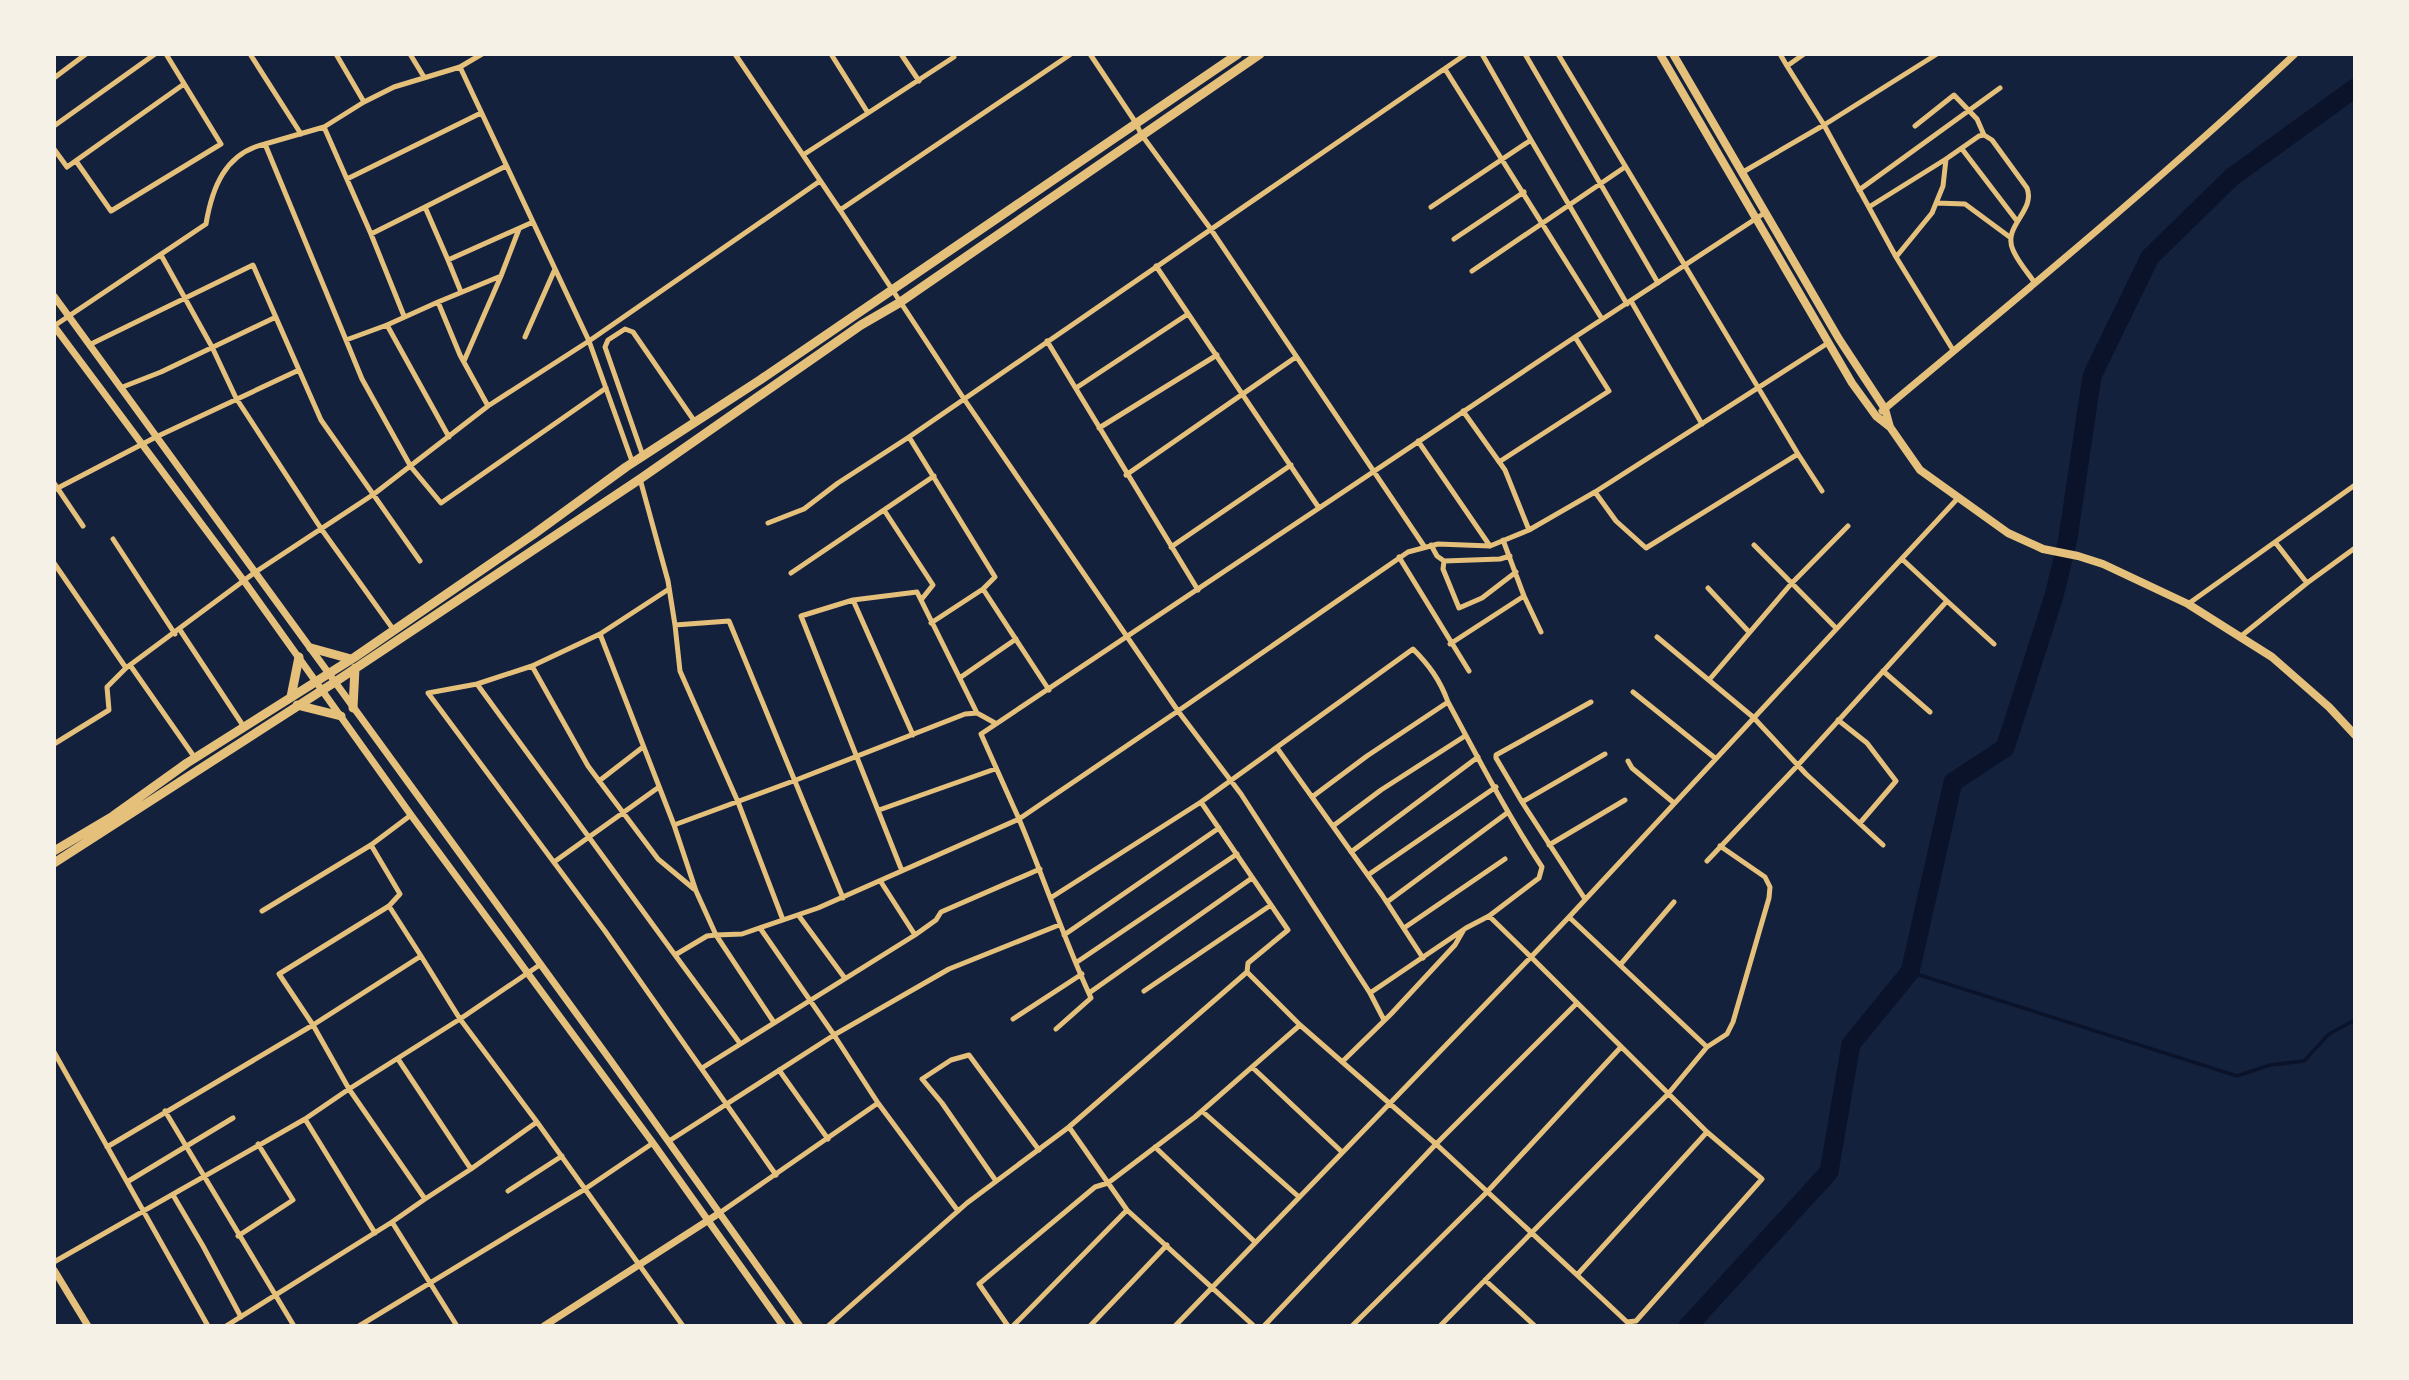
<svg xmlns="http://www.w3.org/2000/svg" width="2409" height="1380" viewBox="0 0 2409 1380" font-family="'Titillium Web',sans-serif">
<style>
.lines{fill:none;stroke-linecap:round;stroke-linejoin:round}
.stream{stroke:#0b132b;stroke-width:3.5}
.river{stroke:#0b132b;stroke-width:19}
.minor{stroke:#e5c07b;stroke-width:5}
.tertiary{stroke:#e5c07b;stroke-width:7}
.secondary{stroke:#e5c07b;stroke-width:8}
.trunk{stroke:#e5c07b;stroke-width:9}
</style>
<rect width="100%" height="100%" fill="#14213d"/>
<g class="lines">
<path class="stream" d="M1910 972 2237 1076 2270 1065 2304 1061 2329 1034 2355 1020"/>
<path class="river" d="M1688 1326 1829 1172 1851 1044 1910 972 1953 782 2005 748 2054 596 2068 538 2092 376 2150 257 2232 177 2355 88"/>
<path class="minor" d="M250 54 301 134
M336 54 364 102
M410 54 424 77
M735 54 840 210 1071 54
M831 54 868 113 954 57 953 54
M901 54 919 81
M1090 54 1136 123 1141 134 1210 228 1424 546
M1525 54 1658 283
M1558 54 1798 454 1646 548 1616 521 1595 492
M1780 54 1787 66 1804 54
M1787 66 1824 125 1937 54
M460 67 482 54
M1445 69 1602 319
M54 78 86 54
M54 126 155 54
M1915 126 1954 95 1977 119 1984 135
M324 127 371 234 425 207
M1531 140 1627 304
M265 144 324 127 364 102 394 87 460 67 589 341 633 464
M54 149 67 167 184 84
M1962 149 2017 221
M803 155 868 113
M76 161 111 211 221 144 166 54
M506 166 425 207 448 260 533 222
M1743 172 1824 125 1896 257 1953 350
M347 179 481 113
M1859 190 2000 88
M1936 203 1965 204 2011 238
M1431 207 1531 140 1482 54
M1869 207 1946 159
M840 210 964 399 1178 711 1408 552 1438 544 1490 546 1529 530 1595 492 1828 343
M371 234 404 316
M1454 239 1524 192
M161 255 212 347 236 398 322 530 393 629
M1896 257 1932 213 1943 186 1946 159 1979 136 1984 135 1992 140 2027 188C2036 211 2002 226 2013 250 2018 262 2028 273 2035 283
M448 260 461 292
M1156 266 1319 508
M1472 271 1625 167
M1631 301 1702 424
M438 302 501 276 519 229
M387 325 449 437
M54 326 206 224C212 188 225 153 265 144L346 340 387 325 438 302 460 355 488 406
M525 337 555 269
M346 340 362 379 411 467 441 503 606 388
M1047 341 1198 590
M89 345 253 265 299 370
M464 361 501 276
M120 388 161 372 276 317
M1076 388 1188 314
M1463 411 1505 470 1529 530
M1099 428 1217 355
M909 437 995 577 983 589
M1418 441 1490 546
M1798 454 1822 491
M643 456 605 347 608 340 625 329 633 332 695 422
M1499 462 1609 391 1575 337
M1126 475 1296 357
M640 479 668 581 675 625
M54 483 83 526
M54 490 156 437 299 370 321 420 420 561
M884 510 933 585 921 600
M768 523 804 509 838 483 909 437 1466 54
M113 539 175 634
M1503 540 1524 596 1541 632
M2275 542 2307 583
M1431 545 1437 556 1444 561
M1754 545 1836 628
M1171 547 1291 465
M1510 556 1500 559 1444 561 1443 569 1459 608 1482 598 1516 572
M1399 557 1469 671
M54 563 126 668 254 573 374 494 488 406 589 341 820 181
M791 573 934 476
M1708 588 1749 632
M669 589 600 634 674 825
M853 600 913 735
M1947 601 1994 644
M2188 604 2355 485
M931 623 983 589 1049 690
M180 630 244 727
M600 634 532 666 477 684 428 693 605 931 776 1175
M1657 637 1753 717 1806 774 1883 845
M2240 637 2307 583 2355 548
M1450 644 1524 596
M130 665 195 758
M532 666 588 766 658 859 694 889
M1883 671 1930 712
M961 677 1016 639
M1709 680 1791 584 1848 526
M477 684 675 955 707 936 716 935 773 1021
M1633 692 1715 758
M1838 720 1867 743 1896 781 1860 823
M995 723 977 713 965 714 796 780 674 825 696 891 716 935 742 934 818 908 1019 819C1044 878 1064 940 1091 998L1056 1029
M54 744 109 710 107 687 126 668
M1277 748 1382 895 1423 958
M1628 761 1632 768 1674 803
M599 781 643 747
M1312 797 1367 756 1448 702C1478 758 1507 814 1542 867L1539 878 1489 916 1466 928 1370 993 1241 794 1178 711 1019 819 981 734 1575 337 1766 212
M1201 802 1413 649C1429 665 1440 680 1448 702
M1522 802 1496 758V755L1591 702
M879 810 995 769
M1333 826 1381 790 1465 736
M371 845 400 894 389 906
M1549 845 1625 800
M1351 852 1478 757
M1707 861 1798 765 1947 601 1902 559
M554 862 659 787
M902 871 801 616 853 600 917 592 977 713
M1368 875 1496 787
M881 882 915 935
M1052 897 1201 802 1288 930 1248 963 1247 972
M1585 899 1522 802 1605 754
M1387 902 1507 813
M262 911 371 845 411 815
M799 916 844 977
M1569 917 1959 497
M783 920 738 802 680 671 675 625 729 621 843 898
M760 928 834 1035 878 1103 958 1211
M1404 928 1505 859
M1064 935 1219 828
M675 955 739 1042
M421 956 389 906 279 974 313 1025 349 1089 460 1019 537 1122 683 1326
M1077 962 1237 854
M1620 965 1674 902
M1144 991 1271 905
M1089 993 1252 878
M1370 993 1384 1020
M1013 1019 1082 974
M1707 1047 1727 1034 1733 1022 1769 898 1770 887 1765 877 1720 846
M54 1052 208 1326
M398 1059 471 1169 425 1199
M1342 1062 1391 1014 1455 945 1463 931
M1252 1067 1342 1152
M702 1068 915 935 936 920 941 912 1040 869
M779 1070 828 1139
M165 1111 294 1326
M1202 1111 1299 1197
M305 1119 375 1233
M1069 1127 1247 972 1300 1025
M669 1141 834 1035 949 969 1059 925
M107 1147 313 1025 421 956 460 1019 541 964
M1155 1147 1255 1242
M471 1169 537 1122
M996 1181 942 1103 922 1079 951 1060 969 1055 1039 1150
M127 1182 233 1118
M508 1191 562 1156
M173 1195 203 1246 241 1317
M718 1214 878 1103
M238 1236 293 1200 258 1144
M54 1262 305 1119 349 1089 425 1199 392 1222
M1577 1275 1627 1322 1636 1321 1762 1179 1707 1132
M1485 1280 1535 1326
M226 1326 392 1222 457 1326
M359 1326 585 1189 653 1143
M828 1326 967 1203 1069 1127 1127 1210 1254 1326
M1008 1326 979 1284 1095 1187 1108 1183 1195 1117 1300 1025 1436 1144 1264 1326
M1013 1326 1127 1210
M1090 1326 1167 1245
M1175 1326 1531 957 1707 1132 1577 1275 1436 1144 1577 1003
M1352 1326 1487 1192 1621 1047
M1440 1326 1668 1094 1707 1047 1569 917 1531 957 1489 916"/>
<path class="tertiary" d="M54 296 611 1061 800 1326
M54 326 244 581 411 815 653 1143 783 1326
M1882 411C2022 294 2162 179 2295 54
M54 1270 88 1326
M544 1326 718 1214"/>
<path class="secondary" d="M1660 54 1852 383 1876 416 1890 427 1920 470 2008 533 2043 549 2078 556 2103 564 2188 604 2272 657 2329 707 2355 735
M1673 54 1839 339 1885 409 1890 427"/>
<path class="trunk" d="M311 648 351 659
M291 697 299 657
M297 705 341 716
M353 708 355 668
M54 851 113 816 187 763 355 657 534 534 626 467 760 380 1238 54
M54 863 335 682 640 479 861 325 899 303 1260 54"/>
</g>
<rect width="2409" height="1380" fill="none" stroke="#f6f1e7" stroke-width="112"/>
</svg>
